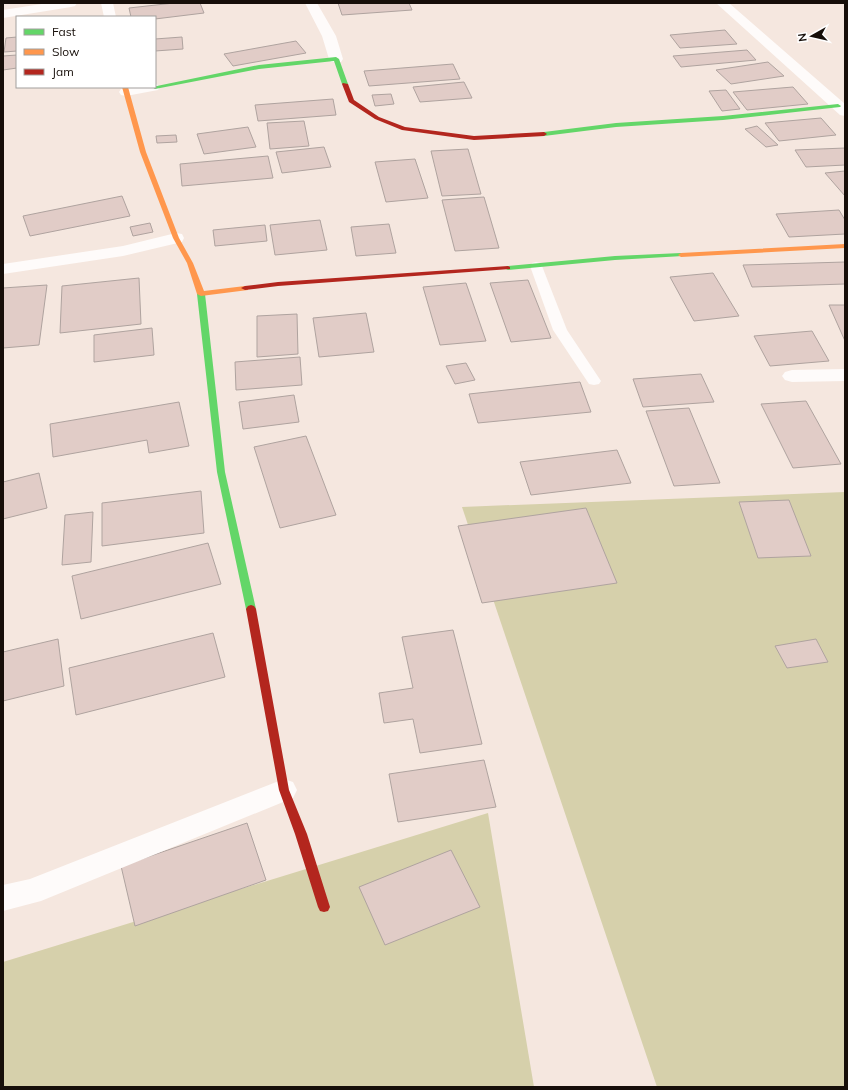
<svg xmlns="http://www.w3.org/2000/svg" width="848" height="1090" viewBox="0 0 848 1090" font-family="Mulish,sans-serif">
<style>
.green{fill:#d6d0ab}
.building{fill:#e1ccc7;stroke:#afa39f}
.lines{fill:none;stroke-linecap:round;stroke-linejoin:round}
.lane{fill:#fefbfa;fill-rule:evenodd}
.street{fill:#fefbfa;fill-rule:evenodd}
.fast{fill:#63d668;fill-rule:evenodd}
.slow{fill:#ff974d;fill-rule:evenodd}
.jam{fill:#b3261e;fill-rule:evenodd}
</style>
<rect width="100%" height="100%" fill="#f5e7df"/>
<path class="green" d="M845 492V1087H657L462 507Z
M488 813 534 1087H3V962Z"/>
<path class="building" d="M174 3H200L204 13 155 19V17H131L129 8Z
M338 3H409L412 10 342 15Z
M725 30 737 44 680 48 670 35Z
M17 37V51L4 52 6 38Z
M182 37 183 49 155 51V39Z
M296 41 306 53 233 66 224 54Z
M747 50 756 60 681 67 673 56Z
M17 55V68L3 70V56Z
M768 62 784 76 731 84 716 70Z
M453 64 460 79 369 86 364 71Z
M464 82 472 98 420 102 413 87Z
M793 87 808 104 747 110 733 92Z
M726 90 740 109 722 111 709 91Z
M391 94 394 104 375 106 372 95Z
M333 99 336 115 258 121 255 105Z
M821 118 836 135 779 141 765 123Z
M304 121 309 146 270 149 267 123Z
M757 126 778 145 766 147 745 129Z
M248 127 256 147 204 154 197 134Z
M176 135 177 142 157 143 156 136Z
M324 147 331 167 282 173 276 152Z
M845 148V165L806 167 795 150Z
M468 149 481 194 442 196 431 151Z
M268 156 273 178 182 186 180 164Z
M415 159 428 198 386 202 375 162Z
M845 171V196L825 173Z
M122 196 130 216 30 236 23 216Z
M484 197 499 248 455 251 442 200Z
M839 210 845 220V234L789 237 776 214Z
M320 220 327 250 275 255 270 225Z
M150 223 153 232 133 236 130 227Z
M389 224 396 253 356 256 351 227Z
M265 225 267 241 215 246 213 230Z
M845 262V284L752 287 743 265Z
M713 273 739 316 694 321 670 277Z
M139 278 141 324 60 333 62 286Z
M528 280 551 338 511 342 490 283Z
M466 283 486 341 440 345 423 287Z
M47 285 39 345 3 348V288Z
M829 305H845V341Z
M366 313 374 352 319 357 313 318Z
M297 314 298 354 257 357V316Z
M152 328 154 355 94 362V335Z
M812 331 829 361 770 366 754 336Z
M300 357 302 385 236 390 235 362Z
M466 363 475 380 455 384 446 366Z
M701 374 714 402 643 407 633 379Z
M580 382 591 412 478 423 469 394Z
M294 395 299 422 243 429 239 402Z
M806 401 841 464 793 468 761 404Z
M179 402 189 446 149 453 147 440 53 457 50 424Z
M689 408 720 483 674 486 646 411Z
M306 436 336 515 280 528 254 447Z
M617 450 631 483 531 495 520 462Z
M39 473 47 508 3 519V482Z
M201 491 204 533 102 546V503Z
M789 500 811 556 758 558 739 502Z
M586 508 617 583 482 603 458 526Z
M93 512 91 562 62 565 65 515Z
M208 543 221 584 81 619 72 576Z
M453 630 482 744 420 753 413 719 384 723 379 693 413 688 402 637Z
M213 633 225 677 76 715 69 668Z
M58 639 64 686 3 701V652Z
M816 639 828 662 787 668 775 646Z
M484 760 496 807 398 822 389 774Z
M247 823 266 880 135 926 121 866Z
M451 850 480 907 385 945 359 887Z"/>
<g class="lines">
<path class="lane" d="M536 262 540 263 542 266 567 330 601 381 599 384 594 385 589 384 553 330 530 266 532 263Z"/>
<path class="street" d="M48 3H77L75 6 71 7 3 18V10Z
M101 3H113L116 17H104Z
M305 3H317L336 36 343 59 341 62H331L329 59 322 36Z
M716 3H729L845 104V116L840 115Z
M155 83 160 87 158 90 126 96 121 95 119 92 121 89 130 87H155Z
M176 233 182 234 184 238 182 242 123 256 3 274V264L123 246Z
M845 369V381L792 382 785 380 782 376 785 372 792 370Z
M284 779 293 782 297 790 293 798 41 901 3 911V885L30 879Z"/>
<path class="fast" d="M336 57 339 59 348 84 347 85 342 84 334 61 259 69 155 89 152 87 259 65Z
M838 104 841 106 840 107 723 120 616 127 544 136 541 134 544 132 616 123 723 116Z
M681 253 684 255 683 256 615 260 508 270 504 268 508 266 615 256Z
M198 292H201L205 294 225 472 256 609 254 612H248L246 609 217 472 197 294Z"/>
<path class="slow" d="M122 87H128L146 152 179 238 193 263 204 291 245 286H248V290L201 296 197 294 187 263 173 238 140 152Z
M845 244V248L681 257 678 255 681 253Z"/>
<path class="jam" d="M343 83 348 84 354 100 379 117 405 127 474 136 544 132 547 134 544 136 474 140 402 130 375 119 349 102 342 84Z
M508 266 510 267V269L278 286 245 290 241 288 245 286 278 282Z
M251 605 254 606 256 609 289 790 307 834 330 907 328 911 324 912 320 911 318 907 295 834 279 790 246 609 248 606Z"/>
</g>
<rect width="848" height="1090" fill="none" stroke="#160e09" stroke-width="8"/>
<rect x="16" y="16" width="140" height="72" fill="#ffffff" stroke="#a29f9d"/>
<rect x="24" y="29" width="20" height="6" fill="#63d668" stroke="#a29f9d"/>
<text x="52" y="36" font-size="12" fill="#160e09">Fast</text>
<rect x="24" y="49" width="20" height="6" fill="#ff974d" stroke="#a29f9d"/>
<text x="52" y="56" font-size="12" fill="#160e09">Slow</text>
<rect x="24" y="69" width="20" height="6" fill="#b3261e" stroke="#a29f9d"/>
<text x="52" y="76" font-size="12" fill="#160e09">Jam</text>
<g transform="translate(812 36) rotate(262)" stroke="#ffffff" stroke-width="3" paint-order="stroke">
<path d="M0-3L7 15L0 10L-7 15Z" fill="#160e09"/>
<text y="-6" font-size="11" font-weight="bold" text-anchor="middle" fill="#160e09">N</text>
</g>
</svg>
